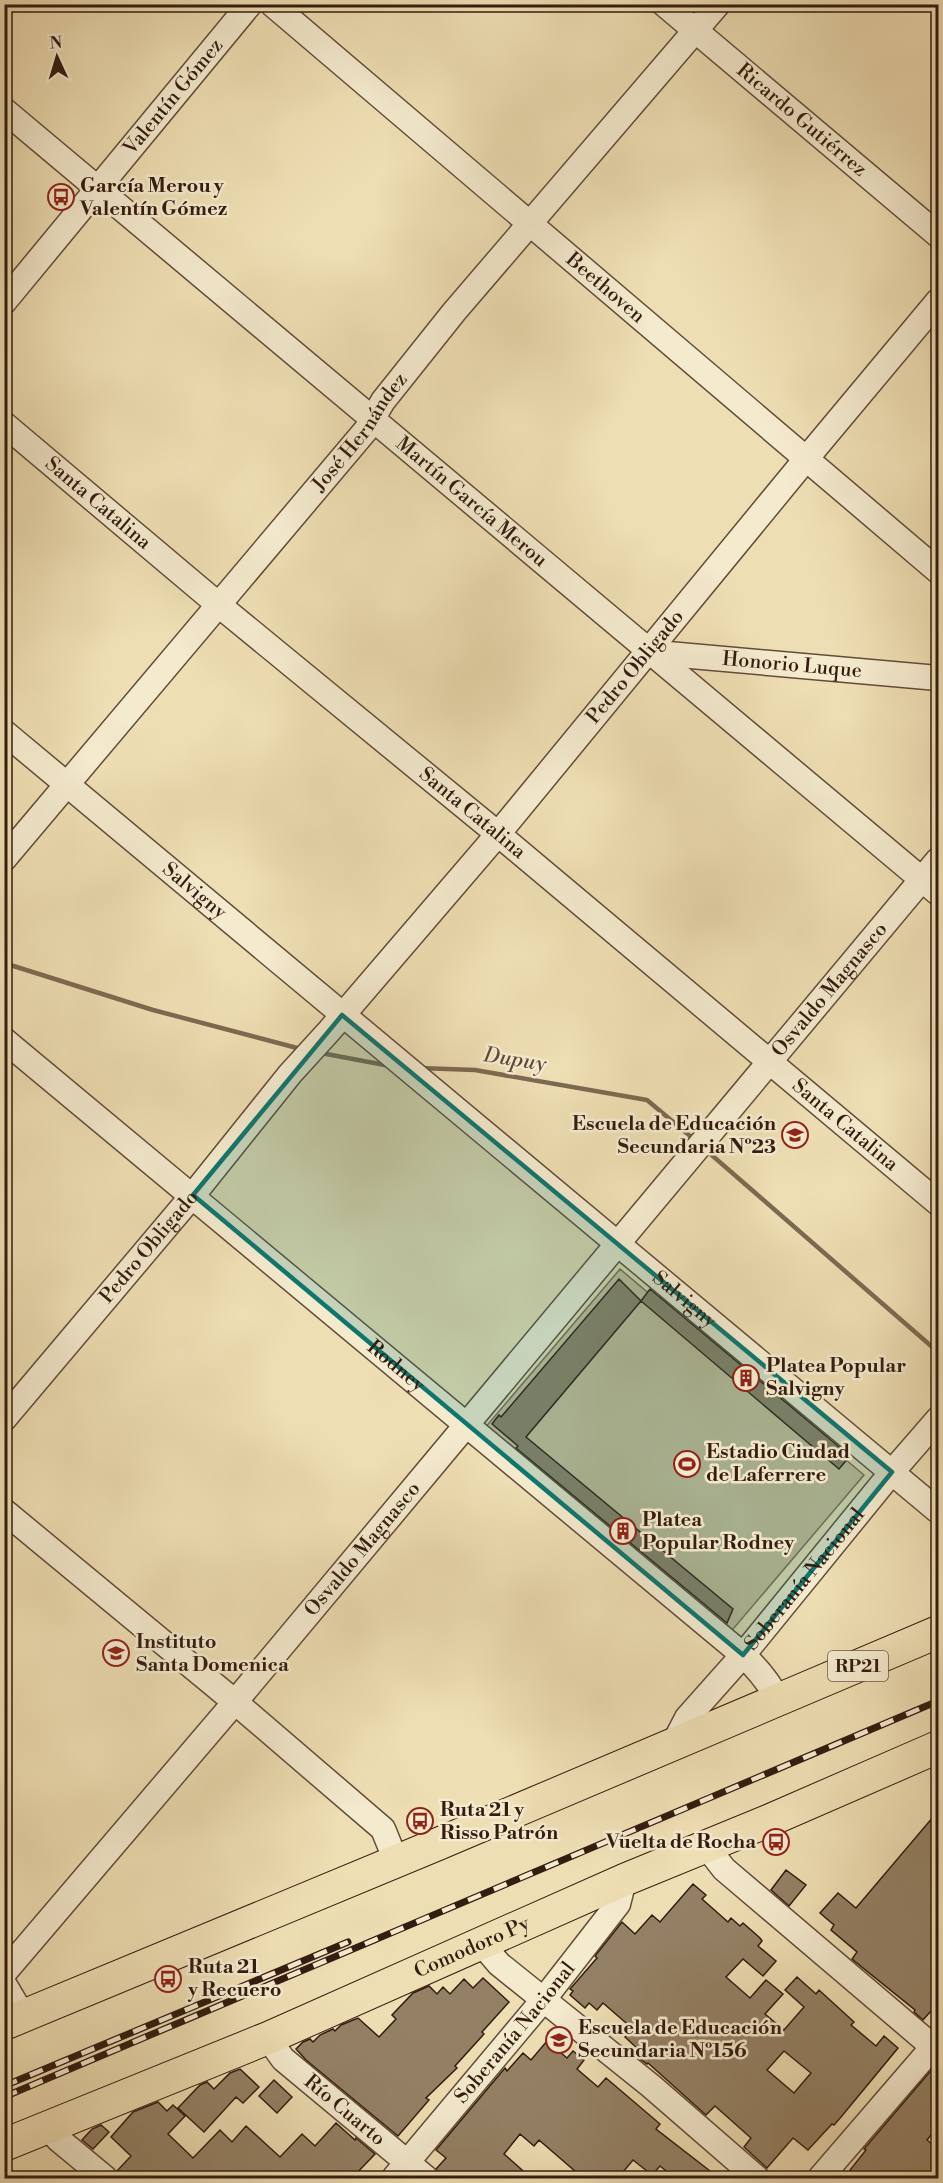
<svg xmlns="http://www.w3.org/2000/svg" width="943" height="2183" viewBox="0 0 943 2183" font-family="'Libre Bodoni',serif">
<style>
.green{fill:#cebd97;stroke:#806c54;stroke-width:1.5}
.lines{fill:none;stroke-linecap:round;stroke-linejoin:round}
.stream{stroke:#7d6951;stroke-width:4.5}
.building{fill:#948165;stroke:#331c10;stroke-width:1.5;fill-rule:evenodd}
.minor-casing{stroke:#624c39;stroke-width:27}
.major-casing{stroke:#331c10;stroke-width:34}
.minor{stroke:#f4eace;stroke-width:24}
.major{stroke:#eedeb3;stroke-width:32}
.rail-casing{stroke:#331c10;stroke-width:7}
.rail{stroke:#f4eace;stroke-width:4.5;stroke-dasharray:14;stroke-linecap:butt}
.marked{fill:#0f766e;fill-opacity:0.2;stroke:#0f766e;stroke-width:4.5;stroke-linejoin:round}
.labels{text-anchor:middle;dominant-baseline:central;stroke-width:5;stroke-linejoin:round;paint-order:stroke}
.shield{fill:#f4eace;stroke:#6d5a49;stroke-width:1.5}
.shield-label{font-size:18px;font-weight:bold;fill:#331c10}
.street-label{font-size:20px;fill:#331c10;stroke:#f4eace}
.poi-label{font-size:20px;font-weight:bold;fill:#331c10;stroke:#f4eace;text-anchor:start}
.water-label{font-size:21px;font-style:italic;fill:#5e4936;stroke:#f4eace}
</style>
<rect width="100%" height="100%" fill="#eedeb3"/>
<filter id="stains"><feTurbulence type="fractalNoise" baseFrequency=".00333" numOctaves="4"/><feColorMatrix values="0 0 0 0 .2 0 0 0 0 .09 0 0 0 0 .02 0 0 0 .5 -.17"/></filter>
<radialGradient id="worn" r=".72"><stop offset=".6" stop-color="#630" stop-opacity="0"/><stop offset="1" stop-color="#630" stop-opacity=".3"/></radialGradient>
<path class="green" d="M620 1269 864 1475 728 1635 484 1429Z"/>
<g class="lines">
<path class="stream" d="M4 963 153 1010 301 1049
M321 1053 390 1066
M419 1068 475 1070 647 1100 696 1141
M707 1151 938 1352"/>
</g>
<path class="building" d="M619 1279 641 1301 526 1437 733 1609 727 1623 516 1448 518 1446 492 1424 499 1415 501 1417Z
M650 1289 850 1456 839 1469 641 1301Z
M939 1810V2002L923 2020 914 2012 915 2010 852 1959 857 1952 831 1930 834 1925 820 1913 838 1893 856 1908Z
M786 1870 806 1885 789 1906 771 1890Z
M693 1884 706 1895 702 1899 728 1922 731 1918 740 1926 743 1923 760 1938 762 1941 758 1946 776 1961 763 1976 743 1959 726 1977 750 1998 766 1980 783 1994 765 2014 784 2030 804 2007 785 1990 797 1977 816 1994 819 1990 854 2022 851 2025 876 2046 884 2036 898 2048 841 2117 834 2125 832 2124 808 2150 793 2138 767 2168 744 2147 751 2138 715 2106 706 2115 648 2063 647 2064 636 2056 640 2051 625 2037 633 2029 603 2003 597 2010 589 2003 585 2008 570 1995 573 1991 570 1989 597 1958 595 1956 622 1922 635 1934 652 1915 660 1922ZM784 2051 811 2073 794 2093 767 2070Z
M483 1978 509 2002 482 2032 484 2034 455 2066 457 2068 426 2098 429 2100 398 2136 306 2060 296 2049 303 2042 310 2039 313 2042 320 2035 333 2029 335 2031 341 2025 358 2018 379 2037 396 2019 392 2015 413 1993 429 1986 437 1994 443 1987 450 1994 464 1979 473 1988Z
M547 2041 567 2058 573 2051 584 2060 577 2069 598 2087 606 2078 660 2124 656 2129 719 2178H675L660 2166 652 2175 633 2160 618 2178H583L539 2140 534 2146 520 2134 504 2154 531 2178H443L436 2169 446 2158 436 2150 505 2068 507 2071 523 2053 531 2060Z
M934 2067 939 2070V2125L927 2140 939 2150V2178H861L850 2170 866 2150 864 2149Z
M240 2069 259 2087 243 2103 236 2097 204 2132 178 2108 200 2085 207 2082 214 2089 230 2073Z
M274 2080 292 2097 277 2113 259 2096Z
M158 2102 167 2111 173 2105 185 2116 168 2134 193 2158 220 2130 232 2142 246 2126 280 2157 302 2134 315 2146 336 2123 355 2140 356 2138 375 2154 352 2178H124L117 2171 131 2156 111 2137 133 2112Z
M101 2125 109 2132 93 2149 82 2140 92 2129Z"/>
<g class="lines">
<defs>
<g id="minor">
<path id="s1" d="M272 4 938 571"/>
<path id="s2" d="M664 4 938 235"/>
<path id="s3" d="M4 110 938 893"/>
<path id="s4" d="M4 302 250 4"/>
<path id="s5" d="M4 424 220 606 498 834 938 1203"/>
<path id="s6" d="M651 650 668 654 938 678"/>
<path id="s7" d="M4 732 938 1511"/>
<path id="s8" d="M4 859 366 430 383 401 454 312 718 4"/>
<path id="s9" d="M4 1040 743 1655C758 1669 769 1682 778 1700"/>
<path id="s10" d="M4 1419 193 1195 290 1074 330 1030 498 834 806 459 938 301"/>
<path d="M4 1511 235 1702 383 1829 396 1861"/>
<path id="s11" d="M674 1743 687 1718 743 1655 892 1472 938 1419"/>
<path d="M706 1846 724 1869 938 2051"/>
<path d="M481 1943 499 1964 651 2086 757 2178"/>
<path id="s12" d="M4 1973 235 1702 938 860"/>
<path d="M4 1984 23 2016"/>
<path id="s13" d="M268 2038 283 2059 426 2178"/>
<path d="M47 2127 58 2139 105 2178"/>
<path id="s14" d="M394 2178 544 1999 618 1904 624 1880"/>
<path d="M820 2178 938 2041"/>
</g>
<g id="major">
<path d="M4 2024 438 1844 938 1632"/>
<path id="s15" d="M4 2145 268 2038 624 1880 768 1821 938 1747"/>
</g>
</defs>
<use href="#minor" class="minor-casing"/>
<use href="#major" class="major-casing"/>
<use href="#minor" class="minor"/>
<use href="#major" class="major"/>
<defs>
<path id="rail" d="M4 2086 348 1942
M4 2097 938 1701"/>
</defs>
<use href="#rail" class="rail-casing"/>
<use href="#rail" class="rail"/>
</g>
<path class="marked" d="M342 1015 892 1472 743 1655 193 1195Z"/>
<defs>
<symbol id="bus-ring" viewBox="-11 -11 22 22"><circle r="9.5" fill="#f4eace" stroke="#8f2418" stroke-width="1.5"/><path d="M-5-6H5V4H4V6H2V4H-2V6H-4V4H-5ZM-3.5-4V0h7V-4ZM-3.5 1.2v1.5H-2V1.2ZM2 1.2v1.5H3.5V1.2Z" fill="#8f2418"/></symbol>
<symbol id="school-ring" viewBox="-11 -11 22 22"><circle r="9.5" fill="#f4eace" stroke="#8f2418" stroke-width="1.5"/><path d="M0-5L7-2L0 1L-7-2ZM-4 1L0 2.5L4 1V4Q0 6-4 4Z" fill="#8f2418"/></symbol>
<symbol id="building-ring" viewBox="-11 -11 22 22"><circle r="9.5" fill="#f4eace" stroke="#8f2418" stroke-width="1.5"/><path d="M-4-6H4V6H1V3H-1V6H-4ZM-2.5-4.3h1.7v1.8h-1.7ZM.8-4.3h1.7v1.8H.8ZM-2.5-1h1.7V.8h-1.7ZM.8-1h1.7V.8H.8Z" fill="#8f2418"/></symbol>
<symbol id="stadium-ring" viewBox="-11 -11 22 22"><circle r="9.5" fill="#f4eace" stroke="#8f2418" stroke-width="1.5"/><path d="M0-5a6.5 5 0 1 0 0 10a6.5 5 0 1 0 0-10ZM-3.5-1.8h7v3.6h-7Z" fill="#8f2418"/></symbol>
</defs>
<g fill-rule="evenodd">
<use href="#bus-ring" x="46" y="182" width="30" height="30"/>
<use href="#school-ring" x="780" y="1120" width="30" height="30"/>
<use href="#building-ring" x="731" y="1363" width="30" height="30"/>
<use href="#stadium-ring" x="672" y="1449" width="30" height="30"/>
<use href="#building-ring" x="608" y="1516" width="30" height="30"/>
<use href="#school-ring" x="101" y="1638" width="30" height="30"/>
<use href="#bus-ring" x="405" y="1806" width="30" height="30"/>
<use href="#bus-ring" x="761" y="1827" width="30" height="30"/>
<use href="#bus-ring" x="153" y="1964" width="30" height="30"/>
<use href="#school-ring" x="544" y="2025" width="30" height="30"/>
</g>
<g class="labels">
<rect class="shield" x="828" y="1651" width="60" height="30" rx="4.5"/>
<g class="shield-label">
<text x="858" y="1666">RP21</text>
</g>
<g class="street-label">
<text stroke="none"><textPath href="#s4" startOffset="266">Valentín Gómez</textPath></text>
<text stroke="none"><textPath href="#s2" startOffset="180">Ricardo Gutiérrez</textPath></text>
<text stroke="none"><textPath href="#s1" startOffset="438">Beethoven</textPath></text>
<text stroke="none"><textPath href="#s8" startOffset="556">José Hernández</textPath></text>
<text stroke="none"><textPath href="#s3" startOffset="610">Martín García Merou</textPath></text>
<text stroke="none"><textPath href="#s5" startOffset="123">Santa Catalina</textPath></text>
<text stroke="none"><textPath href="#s6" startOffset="142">Honorio Luque</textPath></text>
<text stroke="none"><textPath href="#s10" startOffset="982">Pedro Obligado</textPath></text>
<text stroke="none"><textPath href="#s5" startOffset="609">Santa Catalina</textPath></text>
<text stroke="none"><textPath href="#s7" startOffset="248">Salvigny</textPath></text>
<text stroke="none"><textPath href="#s12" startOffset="1284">Osvaldo Magnasco</textPath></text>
<text stroke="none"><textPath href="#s5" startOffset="1095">Santa Catalina</textPath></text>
<text stroke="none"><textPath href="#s10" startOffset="225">Pedro Obligado</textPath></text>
<text stroke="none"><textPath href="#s7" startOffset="886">Salvigny</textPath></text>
<text stroke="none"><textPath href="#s9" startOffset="510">Rodney</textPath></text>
<text stroke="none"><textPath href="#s12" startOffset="555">Osvaldo Magnasco</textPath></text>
<text stroke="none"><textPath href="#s11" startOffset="210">Soberanía Nacional</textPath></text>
<text stroke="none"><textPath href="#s15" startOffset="508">Comodoro Py</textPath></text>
<text stroke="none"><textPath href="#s14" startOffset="189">Soberanía Nacional</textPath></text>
<text stroke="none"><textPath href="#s13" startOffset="106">Río Cuarto</textPath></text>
</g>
<g class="poi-label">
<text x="80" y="186">García Merou y<tspan x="80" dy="23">Valentín Gómez</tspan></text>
<text x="776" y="1124" text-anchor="end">Escuela de Educación<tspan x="776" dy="23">Secundaria Nº23</tspan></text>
<text x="766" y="1366">Platea Popular<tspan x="766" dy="23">Salvigny</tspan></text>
<text x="706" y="1452">Estadio Ciudad<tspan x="706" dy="23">de Laferrere</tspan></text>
<text x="642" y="1520">Platea<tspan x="642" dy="23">Popular Rodney</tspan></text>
<text x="136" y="1642">Instituto<tspan x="136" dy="23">Santa Domenica</tspan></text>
<text x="440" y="1810">Ruta 21 y<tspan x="440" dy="23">Risso Patrón</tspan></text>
<text x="756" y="1842" text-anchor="end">Vuelta de Rocha</text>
<text x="188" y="1967">Ruta 21<tspan x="188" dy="23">y Recuero</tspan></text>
<text x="578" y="2028">Escuela de Educación<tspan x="578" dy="23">Secundaria Nº156</tspan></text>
</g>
<g class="water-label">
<text transform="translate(515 1060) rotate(9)">Dupuy</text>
</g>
</g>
<rect width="943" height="2183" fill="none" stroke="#eedeb3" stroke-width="24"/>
<rect x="6" y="6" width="931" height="2171" fill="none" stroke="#331c10" stroke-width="3"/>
<rect x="12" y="12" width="919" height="2159" fill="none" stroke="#331c10" stroke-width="1.5"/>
<g transform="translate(57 57) rotate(356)" stroke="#f4eace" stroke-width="4.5" paint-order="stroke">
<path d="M0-4.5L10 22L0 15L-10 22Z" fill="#331c10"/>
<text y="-9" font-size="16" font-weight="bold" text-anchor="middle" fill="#331c10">N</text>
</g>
<rect width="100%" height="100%" filter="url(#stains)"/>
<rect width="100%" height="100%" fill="url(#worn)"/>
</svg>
